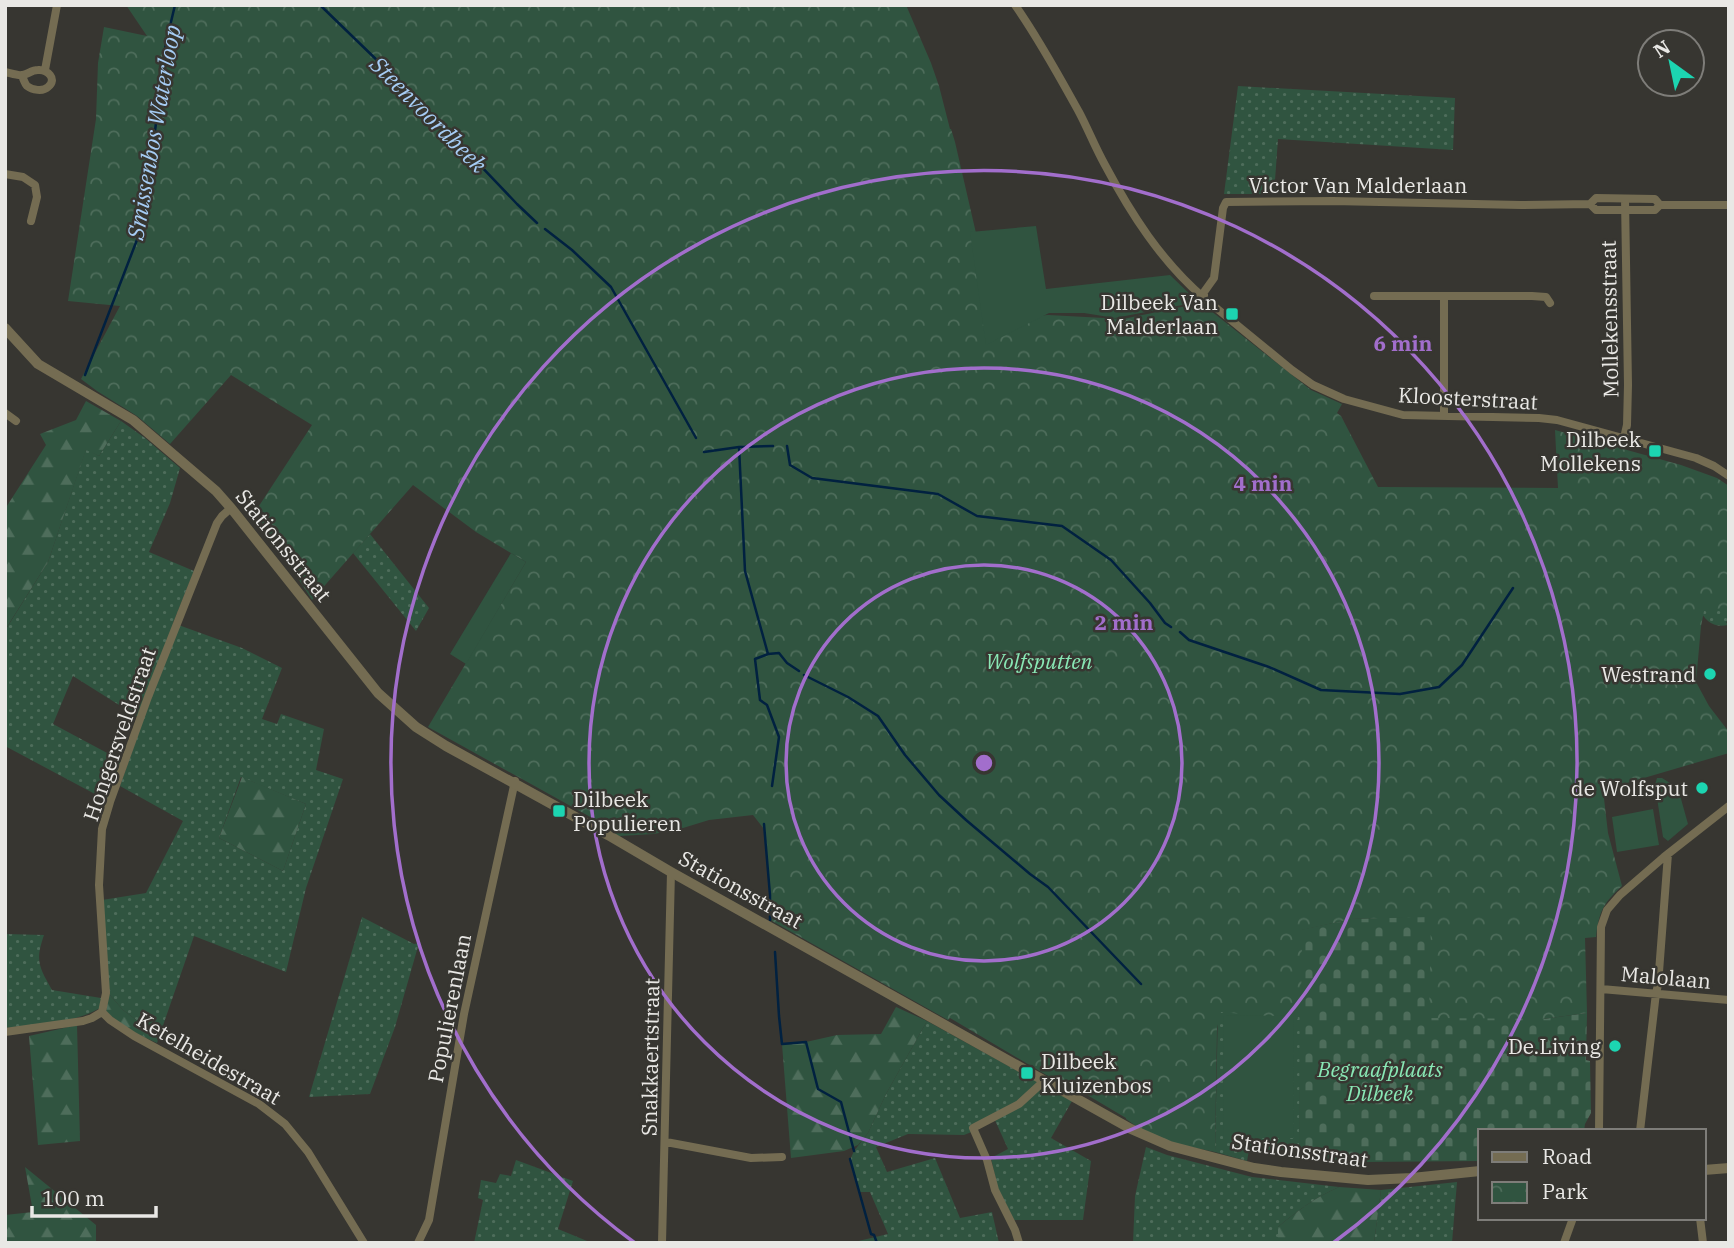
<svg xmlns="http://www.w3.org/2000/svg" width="1734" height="1248" viewBox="0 0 1734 1248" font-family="'IBM Plex Serif',serif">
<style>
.grass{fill:url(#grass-dots);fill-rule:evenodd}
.forest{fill:url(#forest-firs)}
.cemetery{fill:url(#cemetery-stones)}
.park{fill:url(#park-crowns)}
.garden{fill:#305440}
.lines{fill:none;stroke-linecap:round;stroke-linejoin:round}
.stream{stroke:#012140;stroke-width:2.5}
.minor{stroke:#746c52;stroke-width:8}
.tertiary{stroke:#746c52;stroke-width:10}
.ring{fill:none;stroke:#a26ecc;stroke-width:3.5}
.poi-dot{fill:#1cd5b1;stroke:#373631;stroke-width:2.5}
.labels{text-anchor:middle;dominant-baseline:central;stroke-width:5;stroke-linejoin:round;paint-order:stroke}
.street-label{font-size:21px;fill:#e9e8e5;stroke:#373631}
.poi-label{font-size:21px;fill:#e9e8e5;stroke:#373631;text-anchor:end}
.park-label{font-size:21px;font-style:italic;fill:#89e8b5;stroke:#373631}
.water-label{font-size:23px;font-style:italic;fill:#a6ccf4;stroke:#373631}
.centre{fill:#a26ecc;stroke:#373631;stroke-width:3.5}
.ring-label{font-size:21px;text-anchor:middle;font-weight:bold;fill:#a26ecc;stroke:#373631;stroke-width:5;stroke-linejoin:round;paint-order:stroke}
</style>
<defs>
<pattern id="grass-dots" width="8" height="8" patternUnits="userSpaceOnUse" patternTransform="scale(1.75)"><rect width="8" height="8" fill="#305440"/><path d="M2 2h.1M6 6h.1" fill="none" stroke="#4e6d5b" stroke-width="1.8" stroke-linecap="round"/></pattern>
<pattern id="forest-firs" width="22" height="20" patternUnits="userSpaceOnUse" patternTransform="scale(1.75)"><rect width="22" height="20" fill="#305440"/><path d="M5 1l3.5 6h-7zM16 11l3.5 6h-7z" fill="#4e6d5b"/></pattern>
<pattern id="cemetery-stones" width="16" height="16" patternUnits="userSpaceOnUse" patternTransform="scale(1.75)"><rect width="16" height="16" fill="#305440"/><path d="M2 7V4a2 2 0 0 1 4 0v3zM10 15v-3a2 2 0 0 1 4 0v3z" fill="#4e6d5b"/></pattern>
<pattern id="park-crowns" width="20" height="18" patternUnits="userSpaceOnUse" patternTransform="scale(1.75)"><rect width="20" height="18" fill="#305440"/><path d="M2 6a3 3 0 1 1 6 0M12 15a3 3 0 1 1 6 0" fill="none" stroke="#4e6d5b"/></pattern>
</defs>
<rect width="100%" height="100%" fill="#373631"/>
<path class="grass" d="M1238 86 1455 98 1453 150 1278 139 1274 194H1224Z
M121 421 145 438 180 468 170 503 149 552 194 571 173 623 242 648 282 668 262 719 277 724 281 714 324 729 316 770 343 779 306 888 286 972 194 936 159 1037 123 1010 109 994 102 900 146 893 183 821 120 786 143 720 73 676 53 724 124 762 108 801 5 746 6 629 48 562 86 449 99 456ZM241 777 306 804 283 871 219 838Z
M370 534 429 608 416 631 353 553Z
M1729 583V620L1726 622 1728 625C1713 628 1705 621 1699 608Z
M362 917 414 944 419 943 395 1027 370 1094 309 1097Z
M5 934 44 935C35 961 39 967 52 990L101 998 100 1008C73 1024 36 1024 5 1028Z
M1218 1009H1301L1299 1150H1249L1247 1161 1215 1152Z
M927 1021 1072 1101 1051 1138 1091 1161 1083 1220H1014L998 1189 991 1158 1008 1149 994 1118 974 1131 964 1135 908 1134 876 1147 887 1172 935 1158 960 1218 992 1212 999 1243H850L888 1234 870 1192H859L850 1160 854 1151 868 1133 886 1094Z
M1146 1147 1167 1155 1252 1177 1339 1187C1316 1197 1297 1211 1278 1227V1243H1133L1135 1196Z
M516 1160 573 1181 558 1229 592 1243H474L483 1200 478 1198 481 1180 496 1183 500 1174 511 1176Z
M1457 1182 1452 1243H1374L1381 1190Z"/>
<path class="forest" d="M86 401 121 421 99 456 86 450 48 562 5 630V509L46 445 40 434 76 420Z
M242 777 306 804 283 871 219 838Z
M109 994 123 1010 159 1037 157 1043C139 1035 120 1026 106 1011Z
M896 1007 927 1021 886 1094 868 1133 858 1145 844 1151 791 1158 782 1044 806 1042 837 1035 881 1034Z
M77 1025 80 1141 38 1145 29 1036Z
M25 1167 96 1225V1243H5V1215L33 1212Z
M1339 1187 1381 1190 1374 1243H1278V1227C1297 1211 1316 1197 1339 1187Z"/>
<path class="cemetery" d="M1431 916 1543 1019 1587 1013 1586 1060 1590 1061 1591 1113 1585 1124 1584 1131H1480V1161L1363 1162 1301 1159 1302 1150H1299L1300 930 1351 919Z"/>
<path class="park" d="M126 5H906L931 63 939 86 950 129H951L955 142 996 320 1048 315 1123 319 1201 303 1311 390 1342 404 1337 413 1341 416 1378 487 1558 488 1555 430 1681 465 1717 478 1729 486V607L1704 611 1701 626 1696 682 1709 706 1729 732 1727 740 1729 743V753L1603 790 1608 833 1622 886C1603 903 1599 912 1596 937L1585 938 1587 1013 1543 1019 1429 1018 1431 917 1351 919 1302 930 1301 1009H1298V1019L1221 1012 1217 1028 1215 1152 1172 1143 1146 1133 1126 1119V1118L1067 1083 1065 1086 950 1018 948 1020 772 921 764 829 753 815 709 820 683 828 654 834 619 836 611 832 612 829 428 727 526 562 476 532 413 485 312 600 255 512 312 425 231 375 170 444 137 416 97 391 81 379 120 306 68 301 96 119 98 63 104 27 147 36Z"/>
<path class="garden" d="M1036 226 1046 289 1170 275 1198 302 1115 318 1084 313H1049L986 345 970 232Z
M511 553 526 562 466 664 450 654Z
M1657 778H1662L1678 788 1688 824 1668 841 1663 837 1655 785Z
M1653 809 1659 845 1617 852 1612 817Z
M1224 1015 1294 1016 1293 1138H1223Z"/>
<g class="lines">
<path class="stream" d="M320 5 414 96 517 204 537 223
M545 229 572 250 611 287 696 438
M85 375 140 232 147 195 166 43 175 5
M787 446 790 465 812 478 938 494 977 516 1062 526 1111 560 1150 603 1165 623 1171 627
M739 447 773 446
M704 452 739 447 745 571 768 654 755 659 760 700 767 705 779 737 772 786
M1180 632 1189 640 1269 667 1321 690 1400 694 1439 687 1462 665 1513 588
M768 654 779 653 787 663 799 671
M804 675 848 697 878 716 905 755 939 795 966 820 1030 874 1048 887 1141 984
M764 824 770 895V920
M775 952 779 1016 782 1044 806 1042 818 1089 841 1102 854 1151
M850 1159 871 1234 874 1235 877 1243"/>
<path class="minor" d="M1015 5C1039 39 1059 76 1079 112 1088 129 1095 147 1105 165 1131 214 1161 261 1204 298L1292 370 1313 385 1344 399 1403 415 1539 418 1557 420 1696 458 1714 466 1729 476
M45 70 57 5
M5 72C10 73 18 76 22 75 27 75 31 70 38 70 47 69 58 79 48 87 43 92 32 90 27 86 25 84 23 78 22 76
M5 174 23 177 35 185 37 197 31 221
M1590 204 1596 210H1655L1660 205
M1374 296H1532L1546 297 1550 303
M1204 298V292L1214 278 1223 208 1226 202 1333 201 1521 205 1590 204 1596 198 1655 199 1660 205H1729
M5 413 16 421
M1444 415V297
M1624 438 1627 425 1628 385 1625 199
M1601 989 1729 1000
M102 1012 110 1020 134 1036 259 1104 285 1124 308 1152 364 1243
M5 1032 83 1021 92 1018 102 1012 106 993 99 885 102 829 110 802 148 697 217 523 222 516 231 508
M1599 1131 1601 927 1607 910 1620 895 1664 857 1729 806
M1640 1131 1656 993 1658 985 1668 854
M666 1142 751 1158 782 1157
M1700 1218 1703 1243
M418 1243 429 1220 464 1014 515 781
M662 1243 671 872
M1019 1243 1015 1230 995 1190 987 1160 973 1128 1019 1104 1044 1081
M1564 1243 1573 1218"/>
<path class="tertiary" d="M5 328 38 364 133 420 216 491 231 508 378 693 416 727 446 746 608 835 671 872 1131 1129 1170 1146 1254 1168 1281 1172 1368 1180 1412 1178 1480 1171
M1704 1170 1729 1168"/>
</g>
<g class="ring">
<circle cx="984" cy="763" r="198"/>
<circle cx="984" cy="763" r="395"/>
<path d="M635 1243A593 593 0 1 1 1333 1243"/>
</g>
<g class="poi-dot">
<rect x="1225" y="307" width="14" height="14" rx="3.5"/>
<rect x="1648" y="444" width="14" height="14" rx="3.5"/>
<circle cx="1710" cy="674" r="7"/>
<circle cx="1702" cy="788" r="7"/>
<rect x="552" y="804" width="14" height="14" rx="3.5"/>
<circle cx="1615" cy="1046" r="7"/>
<rect x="1020" y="1066" width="14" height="14" rx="3.5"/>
</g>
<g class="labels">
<g class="street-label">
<text x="1358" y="185">Victor Van Malderlaan</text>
<text transform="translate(1609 319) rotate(-91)">Mollekensstraat</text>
<text transform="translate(1468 398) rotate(3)">Kloosterstraat</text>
<text transform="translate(284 545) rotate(51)">Stationsstraat</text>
<text transform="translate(119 734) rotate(-71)">Hongersveldstraat</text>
<text transform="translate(741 889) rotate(29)">Stationsstraat</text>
<text transform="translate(1666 977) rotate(5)">Malolaan</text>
<text transform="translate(449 1008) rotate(-79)">Populierenlaan</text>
<text transform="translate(650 1057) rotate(-89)">Snakkaertstraat</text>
<text transform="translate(209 1058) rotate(30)">Ketelheidestraat</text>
<text transform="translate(1300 1150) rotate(8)">Stationsstraat</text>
</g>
<g class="poi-label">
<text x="1218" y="302">Dilbeek Van<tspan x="1218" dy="24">Malderlaan</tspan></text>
<text x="1641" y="439">Dilbeek<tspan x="1641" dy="24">Mollekens</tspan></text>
<text x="1696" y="674">Westrand</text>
<text x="1688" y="788">de Wolfsput</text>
<text x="573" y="799" text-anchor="start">Dilbeek<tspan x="573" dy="24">Populieren</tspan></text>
<text x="1601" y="1046">De.Living</text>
<text x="1041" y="1061" text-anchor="start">Dilbeek<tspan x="1041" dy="24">Kluizenbos</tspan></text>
</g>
<g class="park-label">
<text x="1039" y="661">Wolfsputten</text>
<text x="1380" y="1069">Begraafplaats<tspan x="1380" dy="24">Dilbeek</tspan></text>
</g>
<g class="water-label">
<text transform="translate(429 114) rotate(45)">Steenvoordbeek</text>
<text transform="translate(153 132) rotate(-80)">Smissenbos Waterloop</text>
</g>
</g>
<circle cx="984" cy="763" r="10" class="centre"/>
<g class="ring-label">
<text x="1403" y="351">6 min</text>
<text x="1263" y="491">4 min</text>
<text x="1124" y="630">2 min</text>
</g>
<rect width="1734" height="1248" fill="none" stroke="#e9e8e5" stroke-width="14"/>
<rect x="1478" y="1129" width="228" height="91" fill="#373631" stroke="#7e7d79" stroke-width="2"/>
<rect x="1492" y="1152" width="35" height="10" fill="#746c52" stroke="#7e7d79" stroke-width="2"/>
<text x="1542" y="1164" font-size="21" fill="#e9e8e5">Road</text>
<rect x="1492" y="1182" width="35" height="21" fill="url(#park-crowns)" stroke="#7e7d79" stroke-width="2"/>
<text x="1542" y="1199" font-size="21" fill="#e9e8e5">Park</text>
<g transform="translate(1671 63) rotate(327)"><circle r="33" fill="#373631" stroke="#7e7d79" stroke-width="2"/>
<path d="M0-5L12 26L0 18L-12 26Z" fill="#1cd5b1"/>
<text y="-10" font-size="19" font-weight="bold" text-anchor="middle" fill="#e9e8e5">N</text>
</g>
<path d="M32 1206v10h124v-10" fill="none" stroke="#e9e8e5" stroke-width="3.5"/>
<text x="42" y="1206" font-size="21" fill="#e9e8e5" stroke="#373631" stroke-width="5" paint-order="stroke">100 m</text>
</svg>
